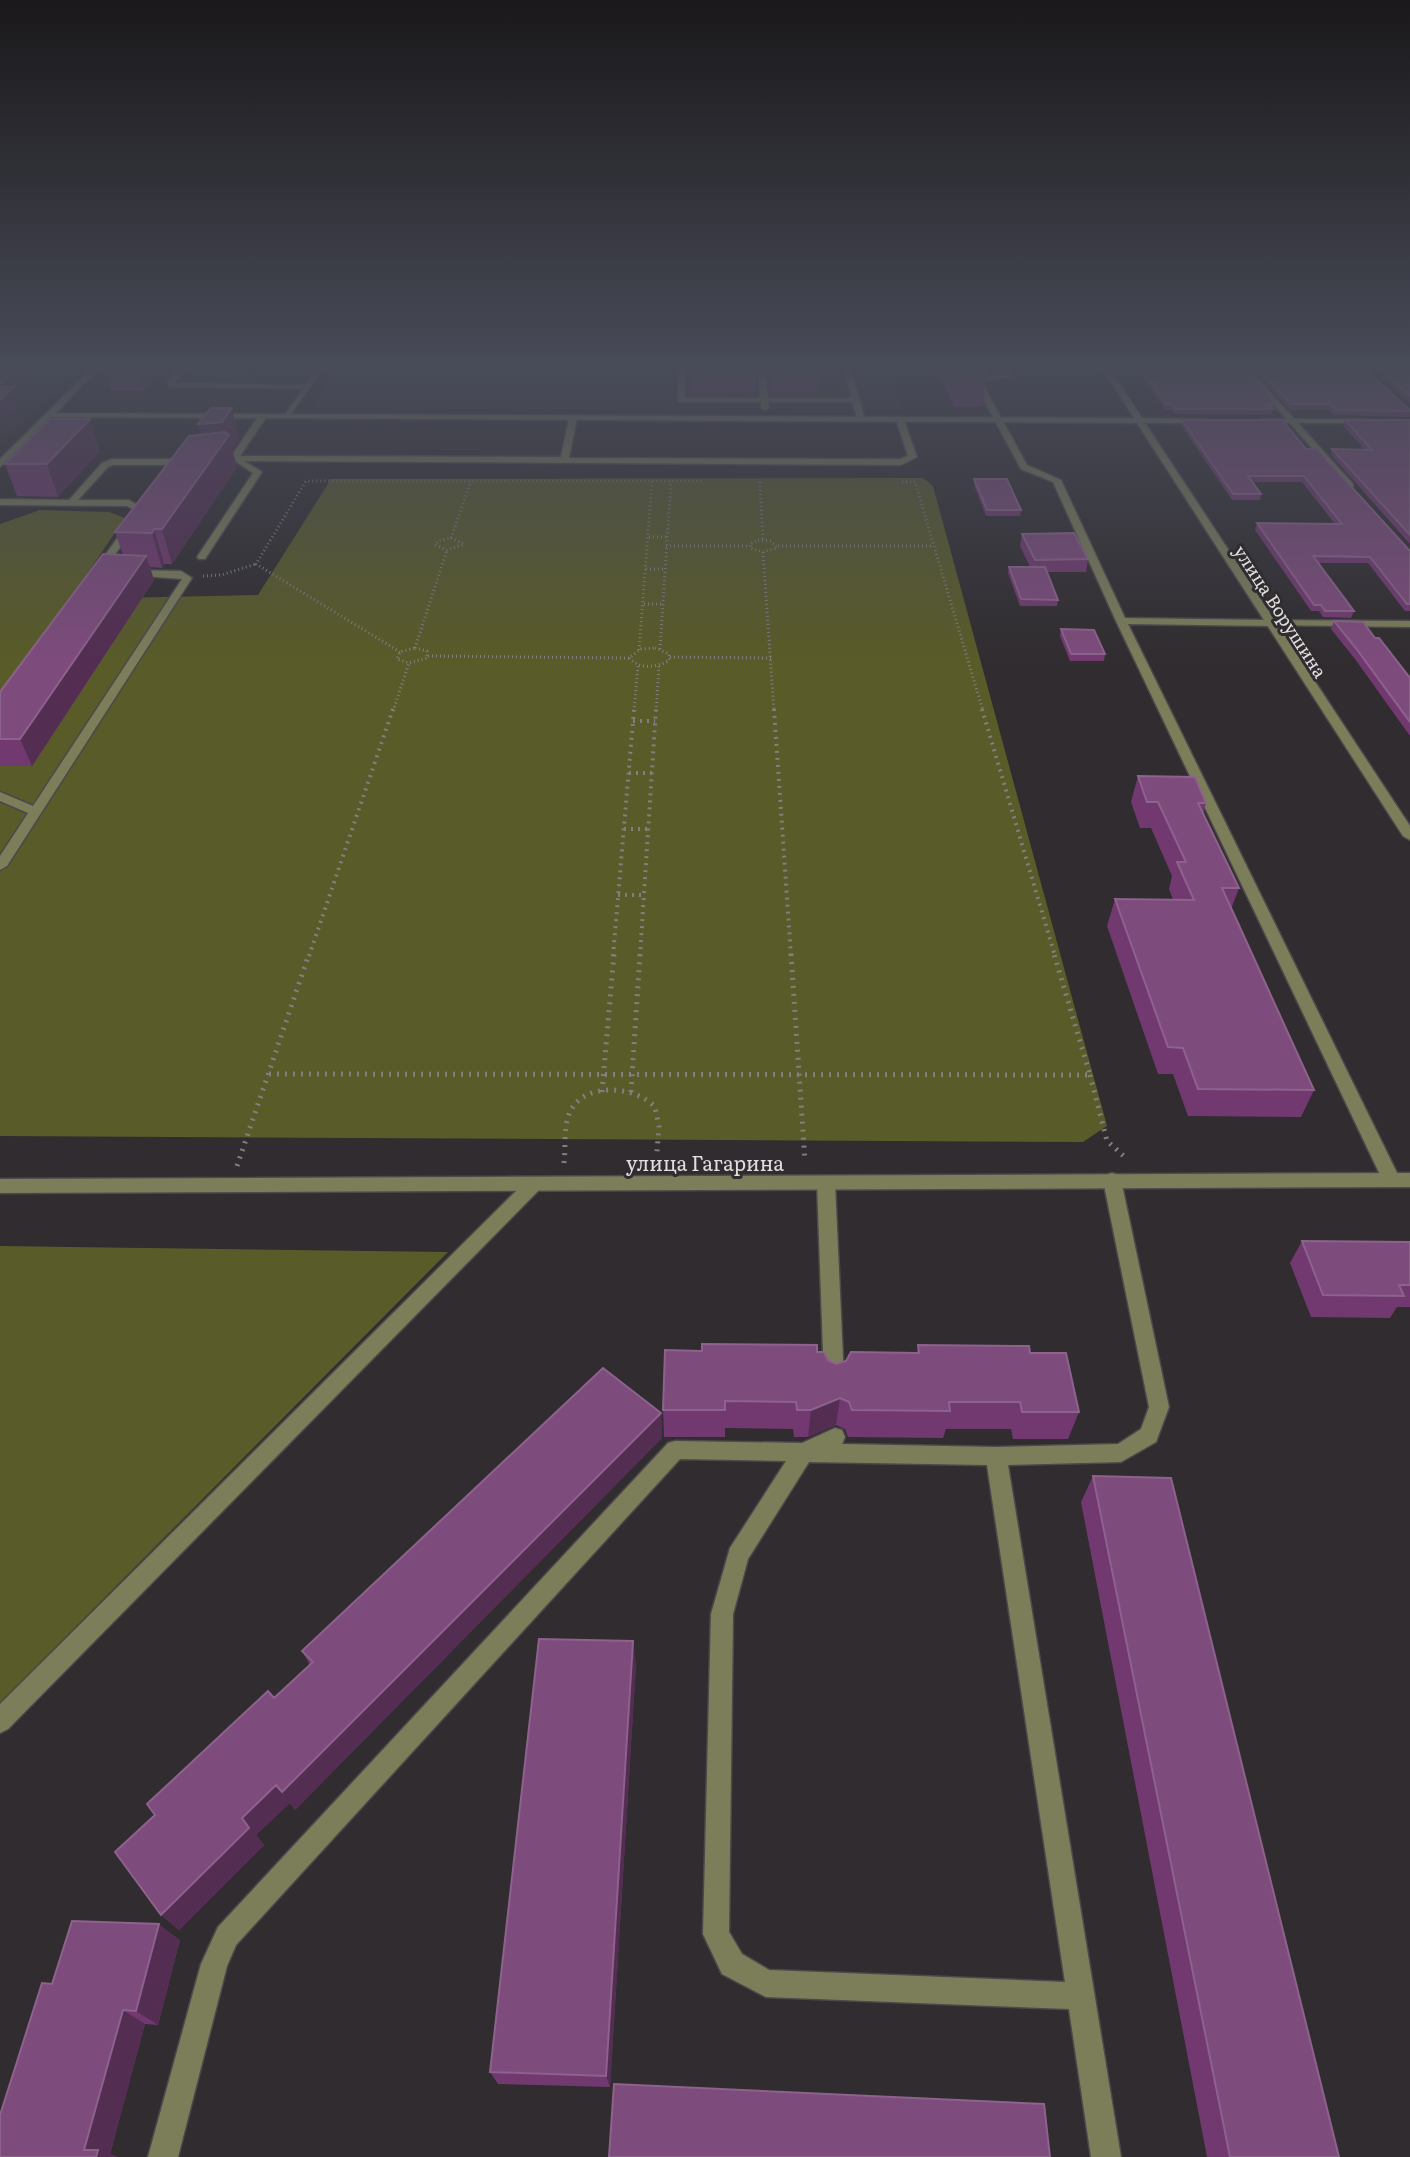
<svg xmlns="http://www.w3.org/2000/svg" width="1410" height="2157" viewBox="0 0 1410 2157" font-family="Literata,serif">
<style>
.built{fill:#3c343c}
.green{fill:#595b28}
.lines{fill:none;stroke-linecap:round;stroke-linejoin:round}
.service-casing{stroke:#4c484b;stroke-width:3}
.minor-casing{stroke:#4c484b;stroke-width:3}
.tertiary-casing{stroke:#4c484b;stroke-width:3}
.path-far2{stroke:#827f81;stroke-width:3;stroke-dasharray:1 3;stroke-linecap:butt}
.path-far1{stroke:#827f81;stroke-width:4;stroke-dasharray:2 5;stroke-linecap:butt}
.path{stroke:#827f81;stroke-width:5;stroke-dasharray:2 6;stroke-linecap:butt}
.service{fill:#7c7e5a;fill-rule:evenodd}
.minor{fill:#7c7e5a;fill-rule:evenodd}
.tertiary{fill:#7c7e5a;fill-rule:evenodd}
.wall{fill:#723971}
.shaded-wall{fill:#532d52}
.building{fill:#7e4b7d;stroke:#8d628c;stroke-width:2}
.labels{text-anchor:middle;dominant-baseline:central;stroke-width:6;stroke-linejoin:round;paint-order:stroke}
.far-street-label{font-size:18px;fill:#e0dedf;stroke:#302c2f}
.street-label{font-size:20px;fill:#e0dedf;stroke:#302c2f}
</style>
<rect width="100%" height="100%" fill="#302c2f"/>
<path class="built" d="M0 362H85L0 444Z
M341 362H888L902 410 311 409Z"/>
<path class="green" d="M923 478 933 486 1107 1126 1083 1142 0 1136V524L40 510 109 512 125 518 70 599 258 595 331 479Z
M0 1246 448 1252 0 1703Z"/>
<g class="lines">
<defs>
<path id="service" d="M185 362H192L175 383 306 385 321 362H328L288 418 284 416 303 389 169 387 167 382Z
M653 362H666L685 367V398H760L758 374 762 372 766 374 768 398H851L842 362H849L865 419 858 421 852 402H768L769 408 765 410 761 408V402H678V370Z
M999 362H1006L1011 377 981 381 1027 465 1061 480 1125 618 1269 620 1274 623 1269 626 1128 624 1401 1181 1398 1186H1386L1383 1181 1116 621 1053 482 1021 469 973 380 1004 374Z
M260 414 267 416 240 456 561 457 569 418 573 416 577 418 569 458 900 459 908 456 896 420 900 418 904 420 917 457 901 465 244 461 262 472 205 559H199L197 557 253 473 230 458Z
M112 459H191L195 462 191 465H113L108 467 78 500H129L146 510 105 569 106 574H100L95 569 137 511 127 506 0 505V499L69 500 102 463Z
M131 570 181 571 192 578 7 866 0 870V856L28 813 0 801V792L33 806 182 579 128 575V571Z
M1112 1173 1118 1175 1121 1180 1169 1407 1156 1442 1121 1462 1008 1465 1121 2157H1091L1069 2009 766 1997 722 1974 703 1934 711 1614 730 1548 786 1461 680 1459 236 1945 227 1966 178 2157H148L201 1964 218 1927 668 1443 675 1441 802 1443 835 1428 842 1430 845 1437 842 1444 996 1447 1118 1444 1141 1429 1149 1407 1103 1180 1106 1175ZM809 1462 987 1465 1065 1982 769 1970 742 1954 729 1932 733 1614 748 1559Z
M826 1176 832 1178 835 1183 844 1380 841 1386 834 1389 827 1386 824 1380 817 1183 820 1178Z
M534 1177 540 1179 543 1184 540 1189 8 1729 0 1733V1704L528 1179Z"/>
<path id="minor" d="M1236 362H1243L1353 484V488H1347Z
M1269 620 1410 621V627L1265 625 1264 623Z"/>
<path id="tertiary" d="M98 362H105L56 413 1134 418 1098 362H1105L1142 418 1204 419 1208 421 1204 423H1145L1410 826V840L1403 836 1137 423 51 417 0 467V459Z
M1261 419H1364L1368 421 1364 423H1264Z
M1410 1173V1187L0 1193V1179Z"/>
</defs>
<use href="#service" class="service-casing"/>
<use href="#minor" class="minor-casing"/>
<use href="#tertiary" class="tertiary-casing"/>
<path class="path-far2" d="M618 362 641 365
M760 482 763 540
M902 482H915L983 711
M649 537H667
M451 538 464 544 447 550 435 545 438 541Z
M451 538 471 481
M758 540 771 541 777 548 763 552 750 548V544Z
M666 546H749
M778 546H934
M763 552 774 711
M646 569H665
M203 576 221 575 256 564
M644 604H663
M415 648 447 550
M415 648 427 651V658L409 663 397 659 400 652Z
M655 648 669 654V661C655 667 641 670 629 658L641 649Z
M660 649 671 481
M639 650 652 481
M400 652 256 564 306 481H704
M428 656 629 658
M670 657 771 658
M393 711 409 663
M634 711 638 666
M656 711 659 666"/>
<path class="path-far1" d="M774 709 791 956
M982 709 1055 956
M633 721H655
M629 773H652
M624 829H648
M618 895H644
M309 956 393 709
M613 956 634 709
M640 956 656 709"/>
<path class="path" d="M791 954 805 1161
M269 1074 1090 1075 1054 954
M1090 1075 1107 1141 1127 1159
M602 1092 614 954
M631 1092 640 954
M564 1163C566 1147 563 1127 570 1112 584 1081 636 1086 655 1107L659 1127 656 1163
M237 1166 309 954"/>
<use href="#service" class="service"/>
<use href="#minor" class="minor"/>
<use href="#tertiary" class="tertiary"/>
</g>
<path class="wall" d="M103 362H171L144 391H112Z
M691 362H825V366H820L819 392H770L769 374 761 369 757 373 756 392 691 393Z
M940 362H997L996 372 985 373 987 376 983 406 954 407 939 374Z
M1132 362H1238L1276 404 1274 409H1273L1271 415 1174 414 1171 410H1165Z
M1246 362H1357L1410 410V417L1334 415 1329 410H1290Z
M1367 362H1410V403Z
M1182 420 1306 449 1410 551V611H1405L1368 563H1318L1354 611 1351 618 1323 617 1319 611H1311L1255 530 1257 523 1335 524 1302 482H1252L1261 494 1260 500H1232L1181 425Z
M1345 420H1410V544L1331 455 1332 449 1365 450 1343 426Z
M198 424 239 439 232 449 237 467 172 564H164L162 568 150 567 154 580 32 766H0V692L123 555 115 532 201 435Z
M100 451 58 497 17 496 5 464Z
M974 479 1021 510 1020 516H986L974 485Z
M1022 534 1088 559 1086 572H1047L1058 600 1057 606H1020L1008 573 1009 567H1030L1020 546Z
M1334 621 1375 638 1410 678V736L1355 659 1331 629Z
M1061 629 1105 654 1104 661H1070L1060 636Z
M1138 776 1206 803 1203 814 1239 888 1231 909 1314 1090 1301 1117 1188 1116 1173 1074H1158L1107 926 1115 899H1173L1169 889 1172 876 1151 828H1140L1131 802Z
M1302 1241 1410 1242V1307H1397L1390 1318 1311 1317 1290 1263Z
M918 1345 1030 1353 1079 1412 1068 1439H1013L1011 1429H946L943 1438 848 1437 845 1429 836 1425 808 1437H794L793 1429 725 1428V1437H664L663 1410 817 1352 836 1364 917 1353Z
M661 1413 662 1438 295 1810 290 1803 256 1835 264 1845 179 1930 161 1915 155 1815 274 1698 310 1665 302 1651Z
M1093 1476 1339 2157H1207L1081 1502Z
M636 1664 610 2087 498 2084 490 2072Z
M180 1940 158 2025 145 2024 110 2154 118 2157H0L52 1984Z"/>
<path class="shaded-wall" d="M20 362H39L30 371 31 376 15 390 19 403 0 421V384Z
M136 362H171L144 391Z
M755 362H761V369L757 373Z
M232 408 239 439 232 449 237 467 172 564 162 529 206 456 198 424Z
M90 419 100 451 58 497 47 464Z
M154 529 164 564 162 568 152 533Z
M146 556 154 580 32 766 20 739Z
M840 1398 836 1425 808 1437 811 1410Z
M661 1413 662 1438 295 1810 282 1792Z
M633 1641 636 1664 610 2087 606 2076Z
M276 1785 290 1803 256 1835 264 1845 179 1930 161 1915 242 1818Z
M159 1924 180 1940 158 2025 136 2011Z
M123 2010 145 2024 110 2154 118 2157H96L84 2150Z"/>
<path class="building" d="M0 362H25L0 384Z
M691 362H756L757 370 691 372Z
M771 362H819L821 370H771Z
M950 362H980L987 376 958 377Z
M1138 362H1238L1276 404H1268L1273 409H1175L1172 404H1166Z
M1252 362H1357L1410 410V411L1336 410 1330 404H1291Z
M1374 362H1410V396Z
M0 387H14L0 400Z
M211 408H232L222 422 198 424Z
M50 419H90L47 464H5Z
M1182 420H1282L1306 449H1317L1410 551V604H1407L1370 557 1313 556 1354 611H1325L1321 605H1314L1257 523 1342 524 1304 476H1248L1261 494H1233Z
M1345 420H1410V535L1332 449 1372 450Z
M225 432 229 435 162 529H154L152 533 115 532 189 436Z
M974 479H1007L1021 510H987Z
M1074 533 1088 559 1035 560 1022 534Z
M103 554 146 556 20 739H0V692Z
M1009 567H1045L1058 600 1021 599Z
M1334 621 1363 622 1375 638H1379L1410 678V722L1358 651Z
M1061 629 1094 630 1105 654H1071Z
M1138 776 1195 777 1206 803H1198L1239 888H1222L1314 1090 1198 1089 1183 1048 1168 1047 1115 899 1194 900 1177 862H1186L1158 802H1147Z
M1302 1241 1410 1242V1285H1399L1404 1296 1323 1295Z
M702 1344 817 1345V1352H824L828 1360 836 1364 846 1361 851 1352 919 1353 918 1345 1029 1346 1030 1353H1066L1079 1412H1022L1020 1402H949L950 1411 852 1410 849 1402 840 1398 811 1410H797L796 1402 725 1401V1410H663L665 1350 702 1351Z
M603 1368 661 1413 282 1792 276 1785 242 1818 249 1828 161 1915 115 1852 155 1815 147 1804 268 1691 274 1698 313 1662 302 1651Z
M1093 1476 1171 1478 1339 2157H1230Z
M539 1639 633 1641 606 2076 490 2072Z
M72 1921 159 1924 136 2011 123 2010 84 2150H98L96 2157H0V2115L42 1983 52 1984Z
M614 2084 1044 2104 1050 2157H609Z"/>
<linearGradient id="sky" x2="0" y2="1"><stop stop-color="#1a181a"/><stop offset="0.55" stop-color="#484b58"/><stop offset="1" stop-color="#484b58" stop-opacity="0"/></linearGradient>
<rect width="1410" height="664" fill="url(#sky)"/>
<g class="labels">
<g class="far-street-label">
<text transform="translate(1281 611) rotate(57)">улица Ворушина</text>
</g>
<g class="street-label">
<text x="705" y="1162">улица Гагарина</text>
</g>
</g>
</svg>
